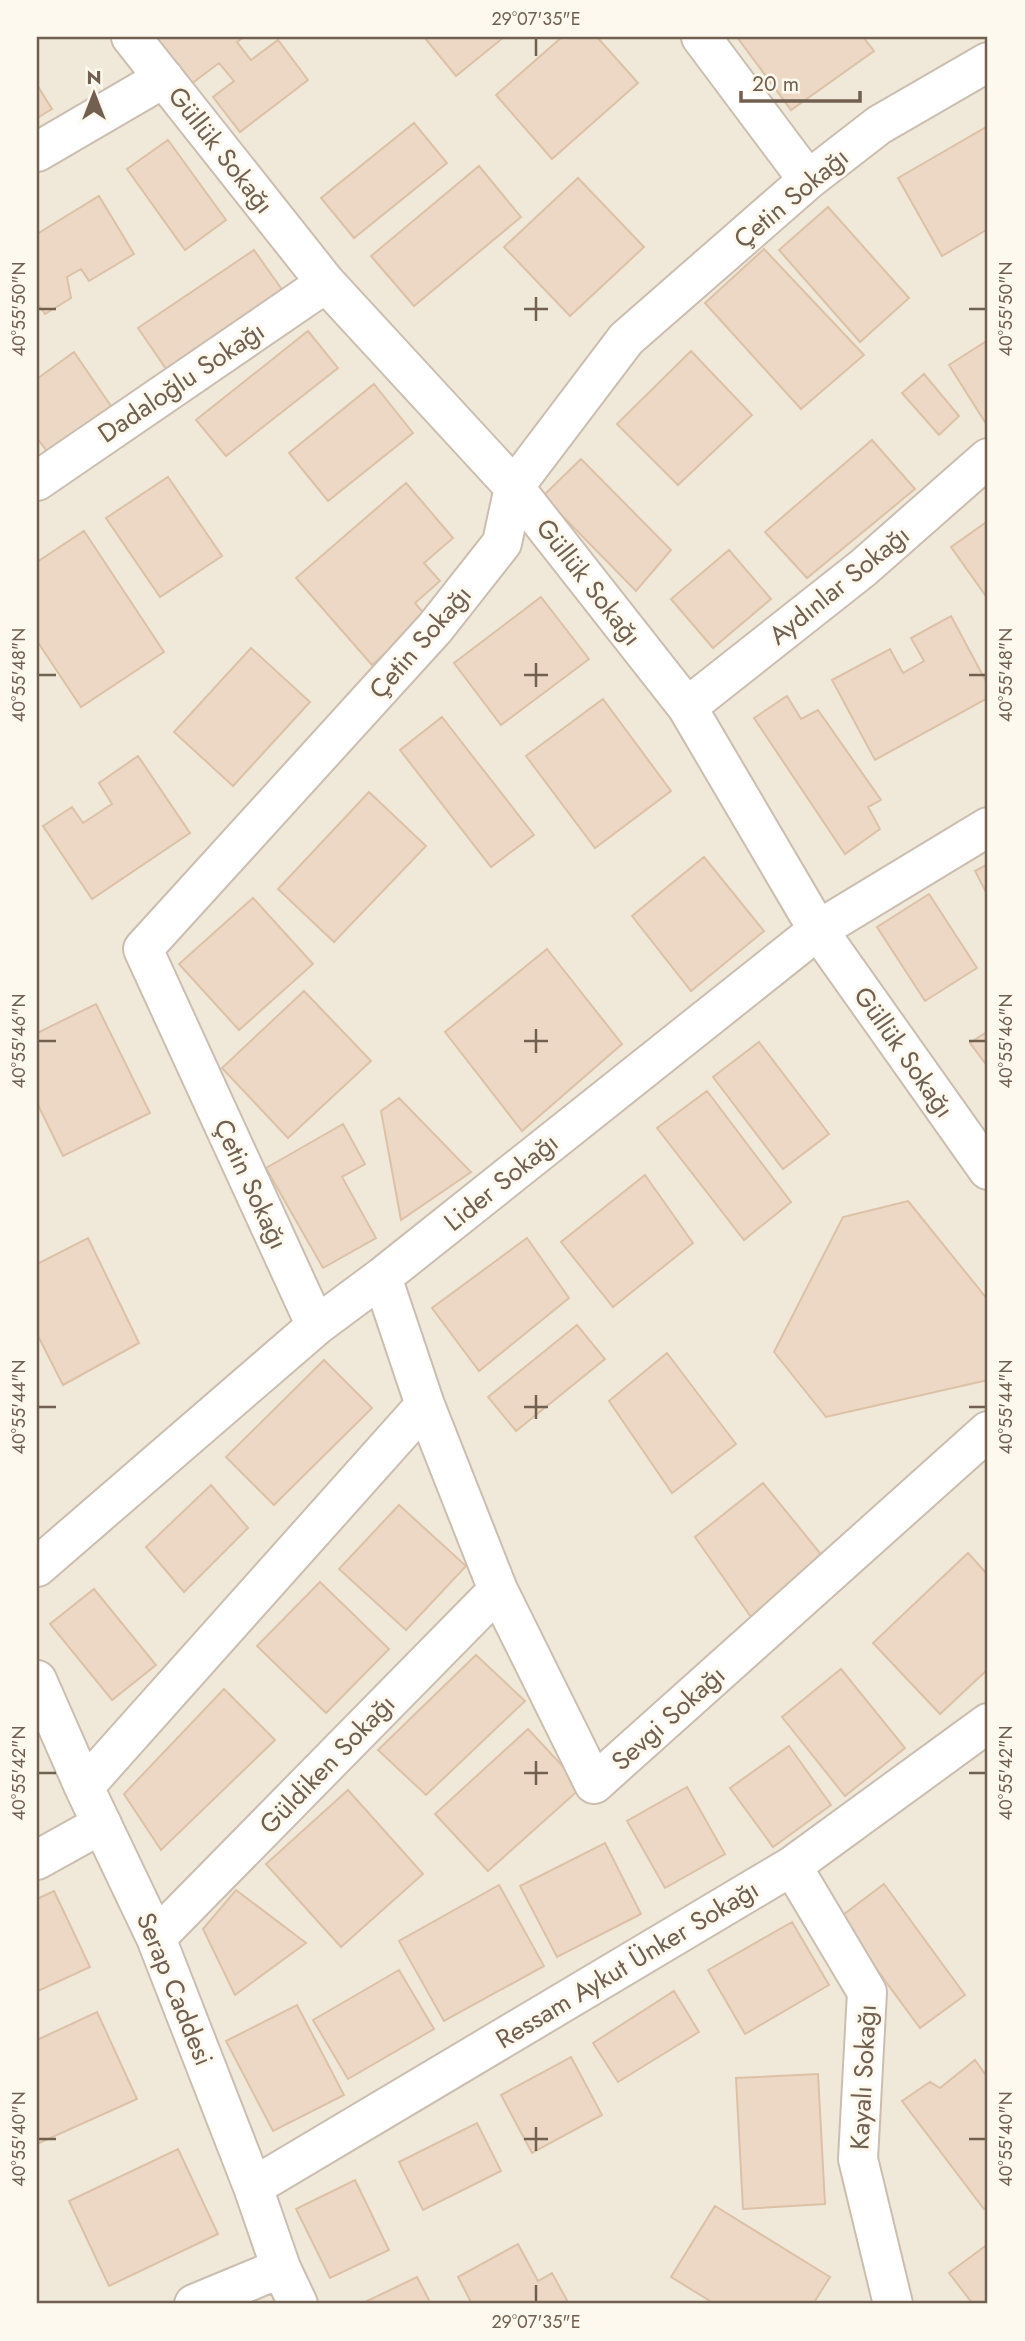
<svg xmlns="http://www.w3.org/2000/svg" width="1025" height="2341" viewBox="0 0 1025 2341" font-family="Jost,sans-serif">
<style>
.residential{fill:#f0e8d8}
.building{fill:#ecd8c4;stroke:#dcc1a7;stroke-width:2}
.lines{fill:none;stroke-linecap:round;stroke-linejoin:round}
.minor-casing{stroke:#cbbeb0;stroke-width:42}
.minor{stroke:#fff;stroke-width:38}
.ticks{fill:none;stroke:#715f50;stroke-width:2.5}
.labels{text-anchor:middle;dominant-baseline:central;stroke-width:6;stroke-linejoin:round;paint-order:stroke}
.street-label{font-size:26px;fill:#715f50;stroke:#fdf9ef}
.neatline{fill:none;stroke:#715f50;stroke-width:2.5}
.ticks-label{font-size:18px;text-anchor:middle;fill:#715f50}
</style>
<rect width="100%" height="100%" fill="#faf5e9"/>
<path class="residential" d="M37 37H988V2304H37Z"/>
<path class="building" d="M155 37H244L237 42 251 60 278 40 308 80 240 132 213 97 234 81 219 63 191 84Z
M424 37H504L456 76Z
M562 37H597L638 83 552 159 496 95Z
M737 37H863L874 51 791 110Z
M37 85 52 109 37 118Z
M414 123 447 163 354 238 321 198Z
M988 126V229L942 256 898 178Z
M168 140 226 220 185 250 127 169Z
M479 166 521 217 414 306 371 256Z
M578 178 644 247 570 316 504 247Z
M99 196 134 254 89 281 81 269 67 277 71 298 45 314 37 303V234Z
M828 207 909 298 860 342 779 250Z
M764 249 864 355 801 409 705 303Z
M254 250 285 294 169 373 138 328Z
M308 331 338 368 226 456 196 420Z
M988 340V420L985 422 949 365Z
M691 351 752 415 678 485 617 424Z
M74 352 113 409 49 454 37 438V379Z
M924 374 959 416 939 435 902 393Z
M374 384 413 433 328 501 289 453Z
M872 440 915 489 807 578 765 532Z
M581 459 671 550 636 591 543 496Z
M168 477 222 556 160 597 106 518Z
M406 483 453 538 424 563 440 581 415 603 427 617 372 665 296 578Z
M988 521V599L951 547Z
M84 531 164 652 81 707 37 641V562Z
M729 550 771 599 713 648 671 599Z
M541 597 589 659 501 725 454 663Z
M951 616 988 685V698L875 760 832 680 890 649 903 673 924 661 911 638Z
M251 648 310 702 233 786 174 732Z
M787 696 801 719 818 710 881 800 868 807 880 829 845 854 754 718Z
M603 699 671 791 595 848 526 756Z
M442 717 534 835 491 867 400 750Z
M138 756 190 833 92 899 43 826 72 807 83 823 112 804 99 783Z
M369 792 426 846 334 942 278 889Z
M704 857 764 931 691 991 632 916Z
M988 864V896L975 871Z
M929 894 977 968 925 1001 877 927Z
M253 898 313 964 239 1030 179 964Z
M547 949 622 1044 522 1131 445 1032Z
M304 991 371 1061 288 1138 222 1068Z
M96 1004 150 1113 63 1156 37 1103V1033Z
M988 1031V1067L970 1043Z
M759 1042 829 1134 783 1169 713 1077Z
M707 1091 791 1202 744 1240 657 1128Z
M399 1098 471 1172 401 1220 381 1111Z
M343 1124 365 1164 342 1177 376 1238 323 1268 266 1168Z
M645 1175 693 1243 613 1307 561 1242Z
M908 1201 988 1300V1380L826 1417 774 1352 843 1217Z
M88 1238 139 1343 63 1385 37 1334V1264Z
M527 1238 569 1298 479 1371 432 1308Z
M577 1325 605 1359 516 1431 488 1397Z
M667 1353 736 1444 672 1493 609 1401Z
M324 1360 372 1408 274 1505 226 1457Z
M763 1483 824 1558 751 1617 695 1537Z
M211 1485 248 1528 184 1592 146 1547Z
M399 1505 466 1566 406 1630 339 1569Z
M968 1553 988 1575V1669L940 1714 873 1643Z
M320 1582 389 1649 326 1713 257 1646Z
M94 1589 156 1665 112 1700 50 1624Z
M476 1655 525 1701 426 1795 378 1750Z
M841 1669 905 1748 845 1796 782 1717Z
M224 1689 275 1740 161 1850 124 1794Z
M528 1729 582 1787 488 1871 435 1814Z
M789 1746 831 1805 773 1847 730 1788Z
M687 1787 725 1854 665 1888 627 1821Z
M348 1790 423 1874 341 1947 266 1864Z
M605 1843 641 1914 557 1957 520 1886Z
M884 1884 965 1995 920 2028 839 1918Z
M499 1885 544 1966 444 2021 399 1941Z
M236 1890 306 1943 235 1995 203 1929Z
M54 1891 90 1967 38 1991 37 1899Z
M792 1922 829 1985 745 2034 708 1970Z
M399 1970 434 2029 348 2079 313 2020Z
M674 1991 699 2032 618 2082 593 2043Z
M297 2005 344 2095 273 2131 226 2041Z
M97 2012 137 2099 37 2144V2040Z
M571 2057 602 2115 532 2153 501 2095Z
M975 2060 988 2078V2206L984 2209 902 2101 930 2082 940 2088Z
M818 2074 825 2204 743 2209 736 2078Z
M477 2123 501 2171 423 2210 399 2162Z
M178 2149 218 2234 109 2286 69 2201Z
M355 2180 389 2250 330 2278 296 2209Z
M715 2206 830 2277 813 2304H715L671 2277Z
M518 2244 538 2281 552 2273 569 2304H472L458 2277Z
M988 2244V2304H973L949 2273Z
M417 2277 431 2304H361Z"/>
<g class="lines">
<defs>
<path id="minor" d="M131 37 326 283 514 487 687 707 818 930 988 1170
M701 37 808 180
M37 152 164 78
M37 481 326 283
M687 707 863 568 988 458
M382 1277 425 1405 498 1590 594 1784 988 1431
M316 1326 143 949 435 628 502 543 514 487 626 339 808 180 879 125 988 62
M37 1567 316 1326 382 1277 818 930 988 827
M37 1680 84 1787 156 1938 253 2187 281 2268 298 2304
M84 1787 425 1405
M37 1860 102 1824
M792 1866 867 1992 858 2159 893 2304
M156 1938 498 1590
M253 2187 792 1866 988 1723
M194 2304 281 2268"/>
</defs>
<use href="#minor" class="minor-casing"/>
<use href="#minor" class="minor"/>
</g>
<path class="ticks" d="M536 38V56M536 297V321M38 309H56M524 309H548M969 309H986M536 663V687M38 675H56M524 675H548M969 675H986M536 1029V1053M38 1041H56M524 1041H548M969 1041H986M536 1395V1419M38 1407H56M524 1407H548M969 1407H986M536 1761V1785M38 1773H56M524 1773H548M969 1773H986M536 2127V2151M38 2139H56M524 2139H548M969 2139H986M536 2285V2302"/>
<g class="labels">
<g class="street-label">
<text transform="translate(221 150) rotate(52)">Güllük Sokağı</text>
<text transform="translate(791 198) rotate(-40)">Çetin Sokağı</text>
<text transform="translate(181 382) rotate(-34)">Dadaloğlu Sokağı</text>
<text transform="translate(589 582) rotate(52)">Güllük Sokağı</text>
<text transform="translate(839 585) rotate(-39)">Aydınlar Sokağı</text>
<text transform="translate(420 642) rotate(-49)">Çetin Sokağı</text>
<text transform="translate(904 1052) rotate(55)">Güllük Sokağı</text>
<text transform="translate(501 1182) rotate(-39)">Lider Sokağı</text>
<text transform="translate(251 1184) rotate(65)">Çetin Sokağı</text>
<text transform="translate(668 1718) rotate(-42)">Sevgi Sokağı</text>
<text transform="translate(327 1764) rotate(-46)">Güldiken Sokağı</text>
<text transform="translate(627 1964) rotate(-31)">Ressam Aykut Ünker Sokağı</text>
<text transform="translate(175 1989) rotate(68)">Serap Caddesi</text>
<text transform="translate(863 2077) rotate(-87)">Kayalı Sokağı</text>
</g>
</g>
<rect width="1025" height="2341" fill="none" stroke="#fdf9ef" stroke-width="77"/>
<g transform="translate(94 94)" stroke="#fdf9ef" stroke-width="5" paint-order="stroke">
<path d="M0-5L12 26L0 18L-12 26Z" fill="#715f50"/>
<text y="-10" font-size="19" font-weight="bold" text-anchor="middle" fill="#715f50">N</text>
</g>
<path d="M741 91v10h119v-10" fill="none" stroke="#715f50" stroke-width="3.5"/>
<text x="752" y="91" font-size="21" fill="#715f50" stroke="#fdf9ef" stroke-width="5" paint-order="stroke">20 m</text>
<rect x="38" y="38" width="948" height="2264" class="neatline"/>
<g class="ticks-label">
<text x="536" y="25">29°07'35"E</text>
<text transform="translate(19 309) rotate(-90)" y="6">40°55'50"N</text>
<text transform="translate(1006 309) rotate(-90)" y="6">40°55'50"N</text>
<text transform="translate(19 675) rotate(-90)" y="6">40°55'48"N</text>
<text transform="translate(1006 675) rotate(-90)" y="6">40°55'48"N</text>
<text transform="translate(19 1041) rotate(-90)" y="6">40°55'46"N</text>
<text transform="translate(1006 1041) rotate(-90)" y="6">40°55'46"N</text>
<text transform="translate(19 1407) rotate(-90)" y="6">40°55'44"N</text>
<text transform="translate(1006 1407) rotate(-90)" y="6">40°55'44"N</text>
<text transform="translate(19 1773) rotate(-90)" y="6">40°55'42"N</text>
<text transform="translate(1006 1773) rotate(-90)" y="6">40°55'42"N</text>
<text transform="translate(19 2139) rotate(-90)" y="6">40°55'40"N</text>
<text transform="translate(1006 2139) rotate(-90)" y="6">40°55'40"N</text>
<text x="536" y="2328">29°07'35"E</text>
</g>
</svg>
